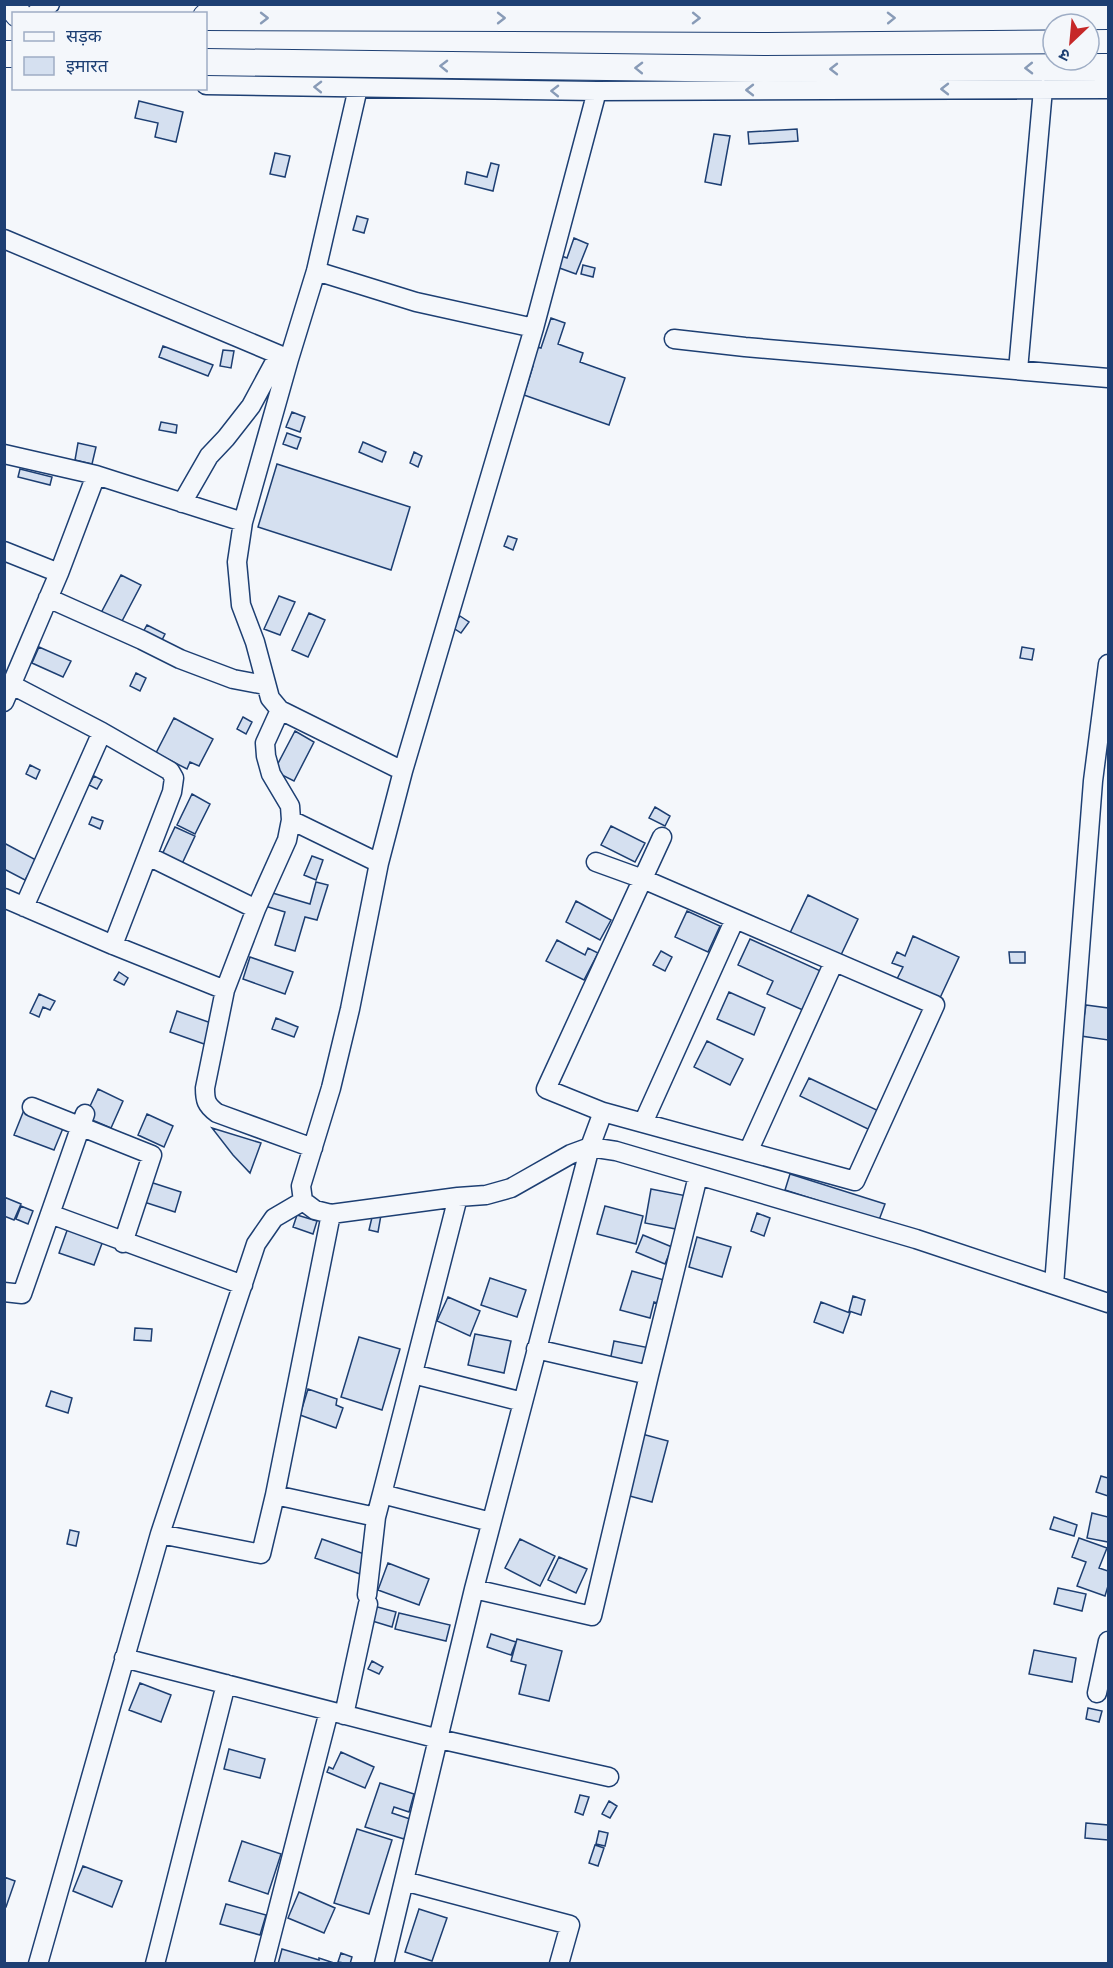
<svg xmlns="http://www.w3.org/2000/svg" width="1113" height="1968" viewBox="0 0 1113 1968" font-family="'PT Sans','Noto Sans Devanagari',sans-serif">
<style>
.building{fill:#d5e0f0;stroke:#1d3f73;stroke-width:1.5}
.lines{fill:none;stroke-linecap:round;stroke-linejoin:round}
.minor-casing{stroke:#1d3f73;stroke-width:21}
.highway-casing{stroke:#1d3f73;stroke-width:28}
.minor{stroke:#f4f7fb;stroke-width:18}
.highway{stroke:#f4f7fb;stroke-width:26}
.oneway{stroke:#889bb7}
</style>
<rect width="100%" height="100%" fill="#f4f7fb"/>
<path class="building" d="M139 101 183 112 176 142 155 137 158 123 135 118Z
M797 129 798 141 749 144 748 132Z
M714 134 730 136 721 185 705 182Z
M275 153 290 156 285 177 270 174Z
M491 163 499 165 493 191 465 184 467 172 487 177Z
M357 216 368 219 364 233 353 230Z
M574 238 588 244 576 274 554 266 559 255 567 258Z
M583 265 595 268 593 277 581 274Z
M551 318 565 323 558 344 583 353 580 362 625 378 609 425 524 395 533 366 531 365 537 347 541 348Z
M163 346 213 365 208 376 159 357Z
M223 350 234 351 231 368 220 366Z
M292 412 305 417 300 432 286 427Z
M161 422 177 425 176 433 159 430Z
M287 433 301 438 297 449 283 444Z
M363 442 386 452 382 462 359 452Z
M78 443 96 447 92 464 75 460Z
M414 452 422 456 418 467 410 463Z
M277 464 410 507 391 570 258 527Z
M20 469 52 477 50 485 18 477Z
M508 536 517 539 513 550 504 546Z
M121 575 141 585 121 623 101 613Z
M279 596 295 602 280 635 264 629Z
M309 613 325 620 308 657 292 650Z
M460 616 469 622 461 633 452 627Z
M147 625 165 634 160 644 142 634Z
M39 647 71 661 63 677 32 663Z
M1022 647 1034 649 1032 660 1020 658Z
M136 673 146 678 140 691 130 686Z
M243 717 252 722 246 734 237 729Z
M174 718 213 739 199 766 190 762 187 769 156 753Z
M295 731 314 742 294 781 274 771Z
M30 765 40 770 36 779 26 774Z
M94 776 102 780 97 789 89 785Z
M192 794 210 804 195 834 177 825Z
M655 807 670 816 665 826 649 818Z
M92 817 103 821 100 829 89 824Z
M611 826 645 843 635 862 601 845Z
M175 827 195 836 180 868 160 859Z
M4 843 36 860 25 880 4 869Z
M312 856 323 860 316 880 304 875Z
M316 882 328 885 317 920 305 917 295 951 275 945 285 912 265 906 269 892 310 904Z
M808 895 858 919 840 957 790 933Z
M576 901 611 920 600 940 566 922Z
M687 911 720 926 708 952 675 937Z
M913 936 959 957 939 1000 896 981 903 967 892 963 897 952 905 956Z
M750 939 825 973 805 1011 767 994 773 981 738 965Z
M557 940 585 955 588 948 598 953 584 980 546 961Z
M661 951 672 957 665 971 653 965Z
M1009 952H1025V963H1010Z
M250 957 293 972 285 994 243 979Z
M119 972 128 978 124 985 114 980Z
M729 992 765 1008 754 1035 717 1019Z
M39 994 55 1001 50 1010 43 1007 39 1017 30 1013Z
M1086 1005 1108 1008V1040L1081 1036Z
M177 1011 214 1024 207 1045 170 1032Z
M276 1018 298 1027 294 1037 272 1029Z
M707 1041 743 1059 730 1085 694 1067Z
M809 1078 881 1112 872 1131 800 1096Z
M98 1089 123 1101 111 1128 85 1117Z
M26 1105 66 1121 54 1150 14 1135Z
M147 1114 173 1126 164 1147 138 1135Z
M212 1128 261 1143 250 1173 233 1155Z
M790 1174 885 1204 879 1220 785 1190Z
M150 1182 181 1192 175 1212 144 1202Z
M651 1189 687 1196 681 1230 645 1223Z
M4 1197 21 1204 14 1220 4 1216Z
M21 1206 33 1211 28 1224 16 1219Z
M605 1206 643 1216 636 1244 597 1234Z
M373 1213 381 1215 378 1232 369 1230Z
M757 1213 770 1218 764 1236 751 1231Z
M297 1215 317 1221 313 1234 293 1227Z
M69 1225 104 1238 94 1265 59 1253Z
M643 1235 672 1247 665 1264 636 1252Z
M697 1237 731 1247 722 1277 689 1267Z
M632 1271 664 1280 657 1303 654 1302 650 1318 620 1310Z
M490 1278 526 1290 517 1317 481 1305Z
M853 1296 865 1300 861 1315 849 1311Z
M448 1297 480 1311 470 1336 437 1321Z
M821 1302 850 1313 843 1333 814 1322Z
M135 1328 152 1329 151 1341 134 1340Z
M475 1334 511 1341 504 1373 468 1365Z
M359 1337 400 1349 382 1410 341 1397Z
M614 1341 650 1348 646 1369 610 1361Z
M308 1389 337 1399 336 1405 343 1408 336 1428 300 1415Z
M51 1391 72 1398 68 1413 46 1406Z
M642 1434 668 1441 652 1502 626 1495Z
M1101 1476 1108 1478V1496L1096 1492Z
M1092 1513 1108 1517V1542L1087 1538Z
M1054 1517 1077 1525 1074 1536 1050 1529Z
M70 1530 79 1532 76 1546 67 1544Z
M1079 1538 1107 1548 1099 1568 1108 1571V1586L1105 1596 1077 1586 1086 1562 1072 1557Z
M322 1539 367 1555 360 1574 315 1558Z
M520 1539 555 1556 540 1586 505 1568Z
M559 1557 587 1569 576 1593 548 1580Z
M388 1563 429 1579 419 1605 378 1590Z
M1058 1588 1086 1594 1082 1611 1054 1604Z
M374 1606 396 1612 392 1627 369 1620Z
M399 1613 450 1625 446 1641 395 1629Z
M491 1634 516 1642 511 1655 487 1647Z
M517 1639 562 1651 549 1701 519 1694 526 1665 511 1661Z
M1034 1650 1076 1658 1072 1682 1029 1674Z
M372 1661 383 1667 379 1674 368 1669Z
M140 1683 171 1695 161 1722 129 1710Z
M1088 1708 1102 1711 1099 1722 1086 1719Z
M229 1749 265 1759 260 1778 224 1769Z
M341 1752 374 1767 365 1788 327 1772 329 1767 333 1769Z
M380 1783 414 1794 409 1812 394 1807 392 1813 410 1819 404 1839 365 1827Z
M580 1795 589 1797 583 1815 575 1812Z
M609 1801 617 1806 610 1818 602 1814Z
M1086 1823 1108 1825V1840L1085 1838Z
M357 1829 392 1840 369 1914 334 1903Z
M599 1831 608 1833 605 1846 596 1844Z
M242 1841 281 1854 268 1894 229 1881Z
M595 1845 604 1848 598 1866 589 1863Z
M83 1866 122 1881 112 1907 73 1891Z
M4 1877 15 1881 6 1907H4Z
M299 1892 335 1908 324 1933 288 1918Z
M226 1904 266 1915 260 1935 220 1924Z
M419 1909 447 1918 432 1961 405 1952Z
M282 1949 319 1960V1958L337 1964H278Z
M341 1953 352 1957 350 1964 338 1962Z"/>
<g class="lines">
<defs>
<path id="minor" d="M35 14 50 4
M206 85 597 91 1108 89
M358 88 316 271 289 359 243 522 237 562 241 605 255 642 270 698 280 710 403 771
M597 91 534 328 403 771 379 863 350 1009 331 1088 301 1186 303 1201 315 1210 331 1214 458 1197 486 1195 511 1188 571 1154 590 1147 616 1151 916 1239 1054 1285
M4 239 289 359
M316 271 416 302 534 328
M674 339 745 347 1108 378
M1018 370 1043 89
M4 454 96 475 243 522
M182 503 209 456 226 438 251 406 278 356
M4 551 59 573
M48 598 142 640 180 659 233 679 265 685
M1108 664 1093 781 1054 1285 1108 1303
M12 685 102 732 170 771 174 778 172 792 113 945
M4 702 59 573 96 475
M280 710 265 743 266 756 271 774 290 806 291 820 287 840 256 909 225 990 205 1088C205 1100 206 1105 217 1113L313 1148
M291 820 379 863
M148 856 256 909
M596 862 643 879 935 1005 855 1181 603 1112
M4 898 113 945 225 990
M24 907 102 732
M32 1107 152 1155 123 1243
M643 1123 735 919
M748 1152 834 962
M50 1214 243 1285
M4 1292 22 1294 85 1114
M536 1349 649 1375
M413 1374 523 1402
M382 1494 458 1197
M275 1495 331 1214
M160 1534 261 1554 275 1495 376 1517
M474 1589 592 1616 649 1375 698 1176
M367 1595 376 1517 382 1494 491 1522
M124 1658 439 1739 609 1777
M1097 1693 1108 1641
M344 1715 368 1604
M404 1881 570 1925 559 1964
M38 1964 160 1534 256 1244 274 1218 303 1201
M155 1964 226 1684
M264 1964 329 1711
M384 1964 474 1589 590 1147 603 1112 546 1089 662 837"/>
<path id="highway" d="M10 4 18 14
M206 17 768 19 1108 16
M4 54H14
M206 62 764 69 1108 67"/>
</defs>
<use href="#minor" class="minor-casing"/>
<use href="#highway" class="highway-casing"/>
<use href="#minor" class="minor"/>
<use href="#highway" class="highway"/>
</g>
<defs><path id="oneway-chevron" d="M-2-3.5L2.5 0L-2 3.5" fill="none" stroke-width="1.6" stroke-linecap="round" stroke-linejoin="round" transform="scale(1.5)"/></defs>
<g class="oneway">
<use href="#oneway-chevron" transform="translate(264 18)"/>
<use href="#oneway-chevron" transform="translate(501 18)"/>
<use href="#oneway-chevron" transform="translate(696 18) rotate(1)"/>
<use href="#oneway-chevron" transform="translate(891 18) rotate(-1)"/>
<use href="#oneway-chevron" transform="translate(444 66) rotate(-179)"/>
<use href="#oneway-chevron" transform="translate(639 68) rotate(-179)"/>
<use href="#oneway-chevron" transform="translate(1029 68) rotate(179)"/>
<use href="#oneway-chevron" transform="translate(834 69) rotate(180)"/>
<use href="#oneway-chevron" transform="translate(318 87) rotate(-179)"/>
<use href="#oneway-chevron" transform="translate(945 89) rotate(180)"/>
<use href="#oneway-chevron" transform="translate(750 90) rotate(180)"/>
<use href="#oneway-chevron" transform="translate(555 91) rotate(-179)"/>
</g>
<rect width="1113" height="1968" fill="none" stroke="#1d3f73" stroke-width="12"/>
<rect x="12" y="12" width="195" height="78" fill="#f4f7fb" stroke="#9eadc5" stroke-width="1.5"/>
<rect x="24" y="32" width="30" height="9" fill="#f4f7fb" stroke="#9eadc5" stroke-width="1.5"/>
<text x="66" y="42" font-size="18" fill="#1d3f73">सड़क</text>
<rect x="24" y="57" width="30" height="18" fill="#d5e0f0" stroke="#9eadc5" stroke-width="1.5"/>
<text x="66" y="72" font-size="18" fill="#1d3f73">इमारत</text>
<g transform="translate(1071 42) rotate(206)"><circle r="28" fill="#f4f7fb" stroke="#9eadc5" stroke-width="1.5"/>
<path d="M0-4.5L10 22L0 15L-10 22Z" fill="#c62828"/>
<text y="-9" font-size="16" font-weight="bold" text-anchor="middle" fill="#1d3f73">उ</text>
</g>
</svg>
